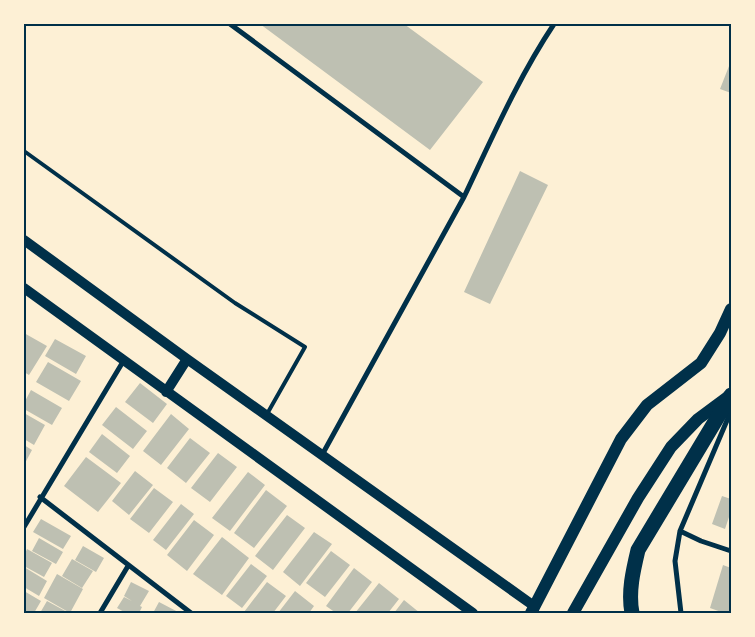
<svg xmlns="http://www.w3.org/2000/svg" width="755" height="637" viewBox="0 0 755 637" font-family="'PT Sans',sans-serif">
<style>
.building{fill:#bec0b2}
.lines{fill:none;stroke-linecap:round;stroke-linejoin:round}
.service{stroke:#003049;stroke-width:4}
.minor{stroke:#003049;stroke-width:5}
.secondary{stroke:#003049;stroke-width:10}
.primary{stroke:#003049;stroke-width:12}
.motorway{stroke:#003049;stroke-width:15}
.neatline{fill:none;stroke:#003049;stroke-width:2}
</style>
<rect width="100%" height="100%" fill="#fdf0d5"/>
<path class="building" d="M260 24H404L483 82 430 150Z
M731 61V93L720 89Z
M520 171 548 185 490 304 464 292Z
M24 333 47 346 29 375 24 372Z
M55 339 86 356 76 374 45 356Z
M48 362 81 381 69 401 36 382Z
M140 383 167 404 153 423 125 402Z
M31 390 62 408 52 425 24 409V403Z
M116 407 147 431 133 449 102 425Z
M24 413 45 425 34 445 24 439Z
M171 414 189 429 161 465 143 451Z
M102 434 130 456 117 473 89 452Z
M190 438 210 453 186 483 167 468Z
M24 445 32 450 24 465Z
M218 453 237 467 210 502 191 488Z
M86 457 121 483 98 512 64 486Z
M135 471 153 485 129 515 112 501Z
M248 472 265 485 230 531 212 518Z
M154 488 173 502 149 533 130 519Z
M266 490 287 506 254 548 234 533Z
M722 496 731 499V511L725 529 712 524Z
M181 504 194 514 166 550 153 540Z
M287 515 305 528 273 570 255 556Z
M41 519 71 536 63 549 33 532Z
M194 520 214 535 187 571 167 555Z
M314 532 332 544 300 586 283 572Z
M222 537 249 558 222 595 193 574Z
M39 538 63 552 56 564 32 551Z
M83 546 104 558 96 572 75 560Z
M27 549 52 563 44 577 24 566V556Z
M331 551 350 565 325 597 306 583Z
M72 559 93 571 82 588 62 576Z
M251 564 267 576 242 608 226 596Z
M723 565 731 568V613H724L710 608Z
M24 567 47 581 39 596 24 587Z
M354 568 372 582 348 613H336L326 606Z
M57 574 83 589 70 613 44 598Z
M131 582 149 591 140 606 142 607 139 613H126L117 608 124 597 132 601 124 596Z
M267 582 286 596 273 613H246L244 612Z
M379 583 399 599 388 613H355Z
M24 591 41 601 34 613H24Z
M295 591 314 606 309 613H278Z
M404 600 420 613H394Z
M47 601 69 613H40Z
M159 602 180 613H153Z"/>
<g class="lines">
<path class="service" d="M24 151 235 303 305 347 267 414"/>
<path class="minor" d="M230 24 464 197 322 455
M464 197C492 138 518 78 554 24
M40 497 191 613
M24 527 124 360
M680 531 701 541 731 551
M100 613 128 566
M681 613 675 561 680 531 731 411"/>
<path class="secondary" d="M24 240 187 359 534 606
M24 288 473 613
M166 392 187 359"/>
<path class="primary" d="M531 613 621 439 647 405 701 363 720 333 731 309
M573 613 638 498 671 447 698 419 729 396"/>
<path class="motorway" d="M632 613C628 592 633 571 638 550L731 395"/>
</g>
<rect width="755" height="637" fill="none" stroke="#fdf0d5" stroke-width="50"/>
<rect x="25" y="25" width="705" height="587" class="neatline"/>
</svg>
